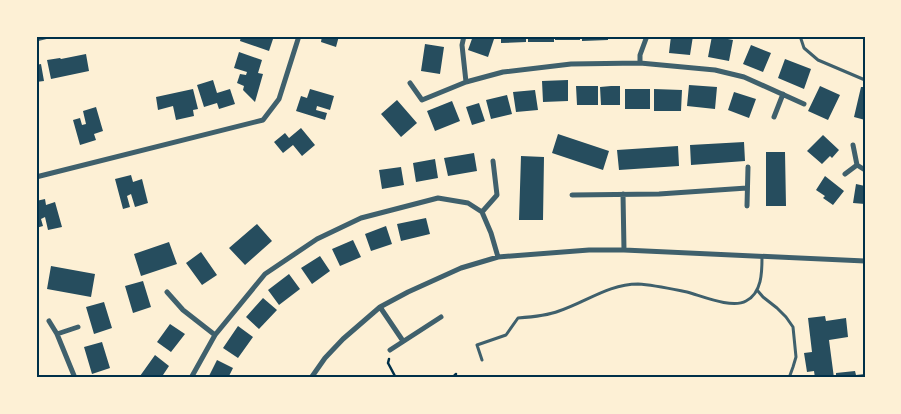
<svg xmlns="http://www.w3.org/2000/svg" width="901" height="414" viewBox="0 0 901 414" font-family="'Golos Text',sans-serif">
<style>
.building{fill:#264d5e}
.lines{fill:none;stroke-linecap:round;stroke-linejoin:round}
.path{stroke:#003049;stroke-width:2.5}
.service{stroke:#3f606c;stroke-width:3}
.minor{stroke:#3f606c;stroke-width:5}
.neatline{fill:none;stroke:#003049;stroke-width:2}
</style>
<rect width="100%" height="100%" fill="#fdf0d5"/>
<path class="building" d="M241 36H274L269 51 240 41Z
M322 36H339L336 47 321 42Z
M473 36H495L488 57 468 50Z
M501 36H526V42L501 43Z
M528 36H554V42H528Z
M555 36H580V40H555Z
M582 36H608V40L582 41Z
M671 36H693L690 55 669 53Z
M712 36 733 40 729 61 708 57Z
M425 44 444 47 440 74 421 71Z
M751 45 771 53 763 72 743 64Z
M239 52 262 60 258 73 263 74 255 102 243 90 244 86 237 83 240 74 246 75 247 72 234 68Z
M86 54 89 71 51 79 47 60 60 58 61 59Z
M785 59 811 69 804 89 778 78Z
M41 64 44 81 36 82V65Z
M213 80 217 93 230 89 235 104 219 109 217 103 204 107 197 85Z
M568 80V101L543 102 542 81Z
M689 85 717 87 715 109 687 106Z
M576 86H598V105H577Z
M611 86H620V105H601L600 87Z
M820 86 840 95 828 120 808 111Z
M861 87H865V120L854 117Z
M193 89 198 109 193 110 194 116 176 120 173 106 158 110 156 97Z
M310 89 334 96 330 110 317 106 316 110 327 113 325 120 296 111 301 96 307 98Z
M625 89H650V109H625Z
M654 89 682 90 681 111H654Z
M535 90 538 110 516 112 513 92Z
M734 92 756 99 749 118 728 110Z
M507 95 512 114 491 119 486 100Z
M397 100 417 123 401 137 381 114Z
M452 101 460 121 435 131 427 111Z
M479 103 485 121 472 125 466 107Z
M96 107 103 131 94 134 96 140 80 145 73 120 80 118 82 125 86 124 83 111Z
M301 128 315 145 302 156 293 145 283 153 274 142 285 133 289 138Z
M558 134 609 151 603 170 552 153Z
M823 135 839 150 832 158 830 156 822 164 807 151Z
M744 142 745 161 691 165 690 145Z
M678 146 679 166 619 170 617 150Z
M766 152H785L786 206H766Z
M474 153 477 171 448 176 444 158Z
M521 156 544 157 543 220H519Z
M435 159 438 178 416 182 413 163Z
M401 167 404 185 382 189 379 170Z
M131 175 133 182 142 179 148 203 135 207 131 194 127 196 130 207 123 209 115 179Z
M825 176 844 191 833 205 823 198 825 196 816 190Z
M856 184 865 186V204L853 203Z
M45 199 46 205 55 202 62 227 48 230 45 217 41 219 43 226 36 228V201Z
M426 218 430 234 401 241 397 224Z
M257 224 272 241 245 265 229 248Z
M386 226 392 244 371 251 365 234Z
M353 240 361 257 340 266 332 249Z
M169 242 177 264 141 276 134 254Z
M201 252 217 275 202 285 186 263Z
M320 256 330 271 312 284 301 268Z
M51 266 95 274 91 297 47 289Z
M289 274 300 289 279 305 268 290Z
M143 281 151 307 133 313 125 286Z
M263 298 277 310 259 329 246 317Z
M104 302 112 328 94 334 86 307Z
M825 316 826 321 846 318 848 337 829 340 834 378H815L814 371 807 372 804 353 812 352 808 318Z
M170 324 185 334 171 352 157 342Z
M238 326 253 337 238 358 223 348Z
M102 342 110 368 92 374 84 347Z
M155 355 169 366 161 378H141L140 376Z
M217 360 233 368 228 378H208Z
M855 371 856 375 865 374V378H836V373Z"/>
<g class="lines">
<path class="path" d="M389 359 388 363 396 378
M452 378 456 374"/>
<path class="service" d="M800 36 804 48 818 60 865 80
M757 290 763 297 777 308 786 317 793 327 796 357 793 367 789 378
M482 360 477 345 506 335 518 318C532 317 546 316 559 311 586 302 609 284 638 284 654 285 672 289 687 292 702 296 732 309 746 301 762 293 762 272 762 257"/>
<path class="minor" d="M464 36 462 45 466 82
M36 39 48 36
M640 63V55L647 36
M410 83 422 100 466 82 503 72 571 64 640 63 715 70 744 77 804 104
M774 117 783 94
M853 145 857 165
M845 174 857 165 865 170
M36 177 263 120 279 99 299 36
M623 194 624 250
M572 195 659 194 747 188
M747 206 748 167
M482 212 497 195 493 161
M167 292 183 310 215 335
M380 307 403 341
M49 321 57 334 75 378
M57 334 78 327
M390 350 441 317
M191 378 215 335 265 274 317 239 361 218 438 198 468 203 482 212 491 233 498 257
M311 378 325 358 343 339 380 307 408 292 461 268 498 257 589 250H624L865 261"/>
</g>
<rect width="901" height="414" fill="none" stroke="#fdf0d5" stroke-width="75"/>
<rect x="38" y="38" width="826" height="338" class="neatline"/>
</svg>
